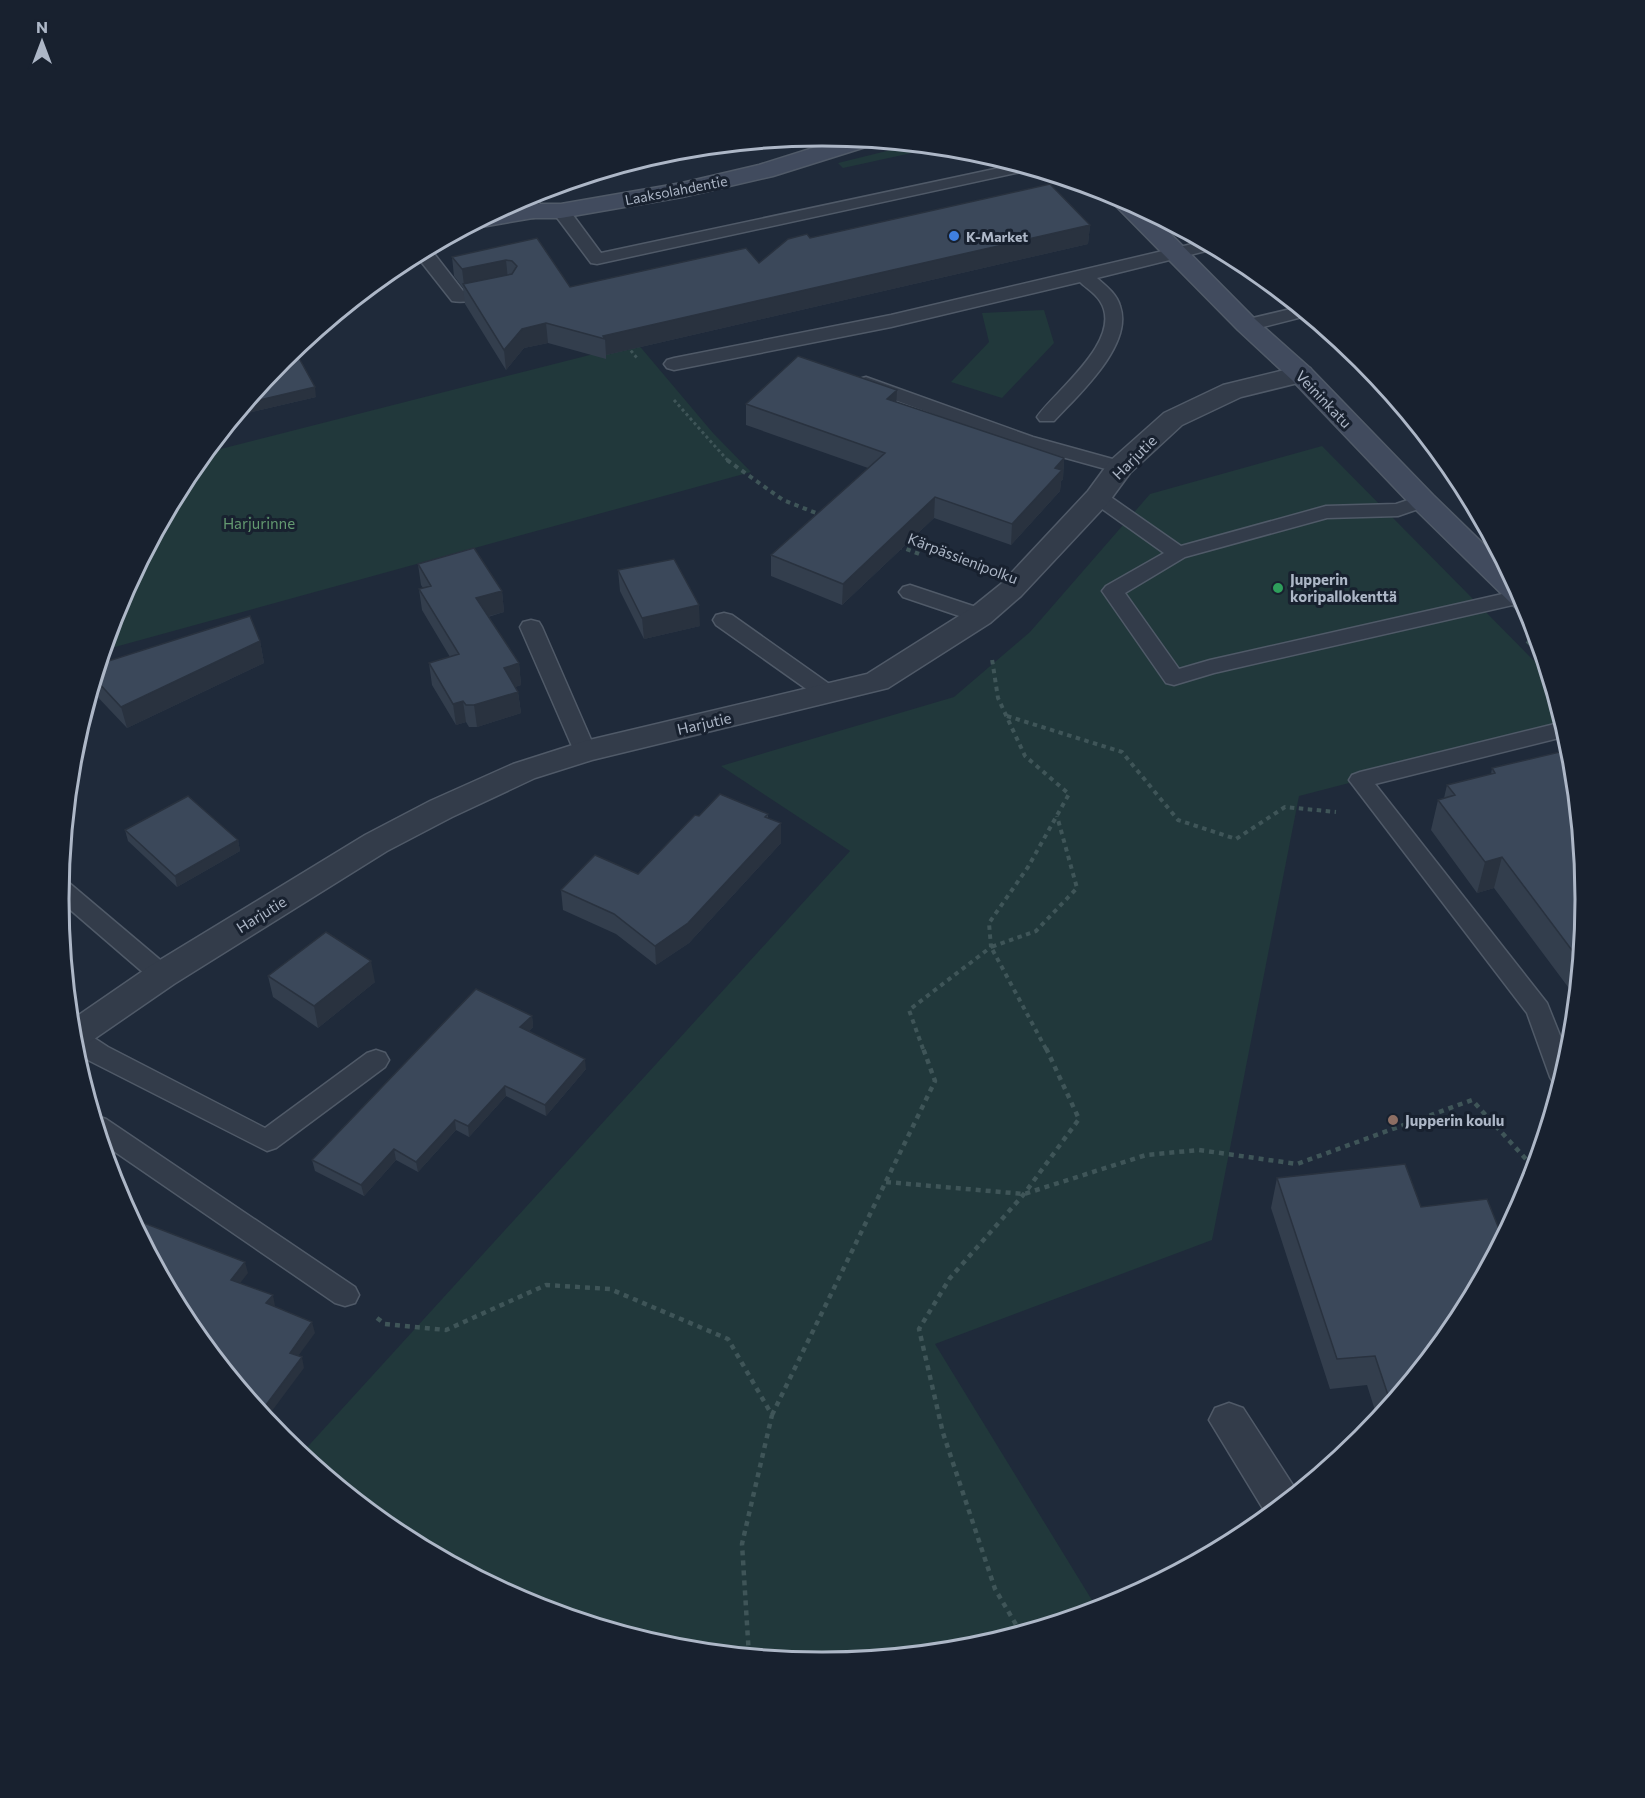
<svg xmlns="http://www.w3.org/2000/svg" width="1645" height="1798" viewBox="0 0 1645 1798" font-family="Commissioner,sans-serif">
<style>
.green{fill:#21383b}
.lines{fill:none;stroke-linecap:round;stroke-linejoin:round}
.lane-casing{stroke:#505a68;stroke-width:3}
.street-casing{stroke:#505a68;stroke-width:3}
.secondary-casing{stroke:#505a68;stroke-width:3}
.path-far2{stroke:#3f5558;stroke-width:3;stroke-dasharray:3 3;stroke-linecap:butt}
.path-far1{stroke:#3f5558;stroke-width:4;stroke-dasharray:4.5 4.5;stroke-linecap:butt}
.path{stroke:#3f5558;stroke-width:4.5;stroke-dasharray:5 5;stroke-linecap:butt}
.lane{fill:#333c4a;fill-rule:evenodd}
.street{fill:#333c4a;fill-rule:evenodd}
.secondary{fill:#414b5e;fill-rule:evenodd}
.wall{fill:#333e4d}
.shaded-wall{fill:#29323f}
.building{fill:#3b485a;stroke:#29323f;stroke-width:1.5}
.shop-dot{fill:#3f7fe0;stroke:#18212f;stroke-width:2}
.leisure-dot{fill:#2e9e5b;stroke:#18212f;stroke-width:2}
.education-dot{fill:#8d6e63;stroke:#18212f;stroke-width:2}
.labels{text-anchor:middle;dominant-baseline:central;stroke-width:6;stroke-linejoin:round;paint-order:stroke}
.far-street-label{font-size:14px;fill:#adb7c7;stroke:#18212f}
.far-poi-label{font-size:14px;font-weight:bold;fill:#adb7c7;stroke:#18212f;text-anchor:start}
.street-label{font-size:15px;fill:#adb7c7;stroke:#18212f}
.park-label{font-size:15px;fill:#639970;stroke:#18212f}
.poi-label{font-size:15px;font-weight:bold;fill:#adb7c7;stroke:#18212f;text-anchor:start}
.rim{fill:none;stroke:#adb7c7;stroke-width:3}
</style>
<rect width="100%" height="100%" fill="#1f2a3a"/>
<path class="green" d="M915 144 939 147 843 168 838 163Z
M1044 310 1054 343 1002 398 951 382 989 342 982 313Z
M637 343 713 433 751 472 104 650 117 606 187 474 205 453Z
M1322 446 1549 676 1565 727 1299 796 1212 1240 935 1344 1098 1610 971 1648 822 1663 673 1648 530 1605 398 1534 301 1454 850 851 721 766 954 697 1030 632 1150 494Z"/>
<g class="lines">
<defs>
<path id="lane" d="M1018 164 1034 169 597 264 591 263 552 211 555 207H567L601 253Z
M1205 241 1218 248 1097 278C1105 285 1117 294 1120 306 1134 345 1078 395 1054 421H1040L1037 417C1055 391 1125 339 1100 301 1095 293 1086 288 1080 282L891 327 674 370 667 368 664 364 667 360 674 358 891 315Z
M429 247 463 291 495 285 501 286 504 290 501 294C487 297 467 304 452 301L415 254Z
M1299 307 1310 315 1247 331 1240 329 1238 325 1240 321Z
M866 377 1033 437 1127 463 1130 467 1127 471 1120 473 1019 445 859 387 856 383 859 379Z
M1098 491 1105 493 1181 546 1326 506 1396 504 1423 495 1430 497 1433 501 1430 505 1398 516 1327 518 1185 557 1125 593 1179 669 1210 660 1520 590 1526 602 1214 673 1174 685 1166 683 1102 591 1106 586 1164 553 1091 501 1088 497 1091 493Z
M910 585 988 611 991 616 988 621 980 623 903 597 899 592 903 587Z
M724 613 732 615 835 688 838 693 835 698 827 700 819 698 716 625 713 620 716 615Z
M531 620 539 622 542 627 596 751 593 756 585 759 577 756 574 751 520 627 523 622Z
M1563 722 1567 736 1375 784 1547 1003 1569 1058 1560 1086 1554 1084 1550 1077 1527 1013 1349 780 1352 775 1360 772Z
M60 880 68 882 171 969 174 975 171 981 162 984 153 981 59 900Z
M71 1028 82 1030 108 1047 265 1128 367 1053 376 1050 385 1053 389 1060 385 1067 276 1148 267 1151 90 1061 74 1050Z
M97 1116 106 1119 355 1287 359 1295 355 1303 345 1306 335 1303 102 1143 94 1117Z"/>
<path id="street" d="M532 193 545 211 542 216 533 218 524 216 514 202Z
M1301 366 1310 368 1314 374 1310 380 1241 397 1182 425 1130 473 1108 503 1021 596 990 623 888 688 592 760 535 778 452 817 387 851 174 984 84 1046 74 1049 70 1021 150 966 365 835 430 801 513 764 585 741 867 674 970 609 1001 584 1088 491 1110 461 1164 413 1223 385Z
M1229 1403 1243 1408 1298 1493 1268 1517 1209 1420 1215 1408Z"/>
<path id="secondary" d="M848 137 878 140 875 144 773 176 682 197 561 218H533L481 227 472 224 500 210 533 204H561L682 183 759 165Z
M1110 192 1147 210 1256 320 1310 368 1433 495 1507 567 1530 611 1517 609 1413 507 1292 380 1238 330 1111 201 1107 196Z"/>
</defs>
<use href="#lane" class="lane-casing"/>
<use href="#street" class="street-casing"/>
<use href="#secondary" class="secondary-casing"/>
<path class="path-far2" d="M1074 181 1080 187
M627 346 637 358
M674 400 729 462"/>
<path class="path-far1" d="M727 460 783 500 821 515
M898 546 922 555
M1527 641 1544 657
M1007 716 1122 752 1178 820 1236 839 1285 807 1336 812
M923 1049 909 1010 991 947 989 923 1028 867 1069 794 1025 756 998 698 992 659
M1046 1049 991 947 1036 931 1077 888 1057 816"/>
<path class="path" d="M886 1182 1024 1194 1146 1155 1199 1150 1297 1164 1472 1100 1535 1169
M377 1318 385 1324 446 1330 546 1285 610 1289 728 1339 772 1415 742 1544 749 1656
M772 1415 935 1081 923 1048
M1021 1633 995 1589 943 1433 919 1329 950 1278 1024 1194 1079 1119 1046 1048"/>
<use href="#lane" class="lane"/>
<use href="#street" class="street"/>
<use href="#secondary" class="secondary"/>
</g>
<path class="wall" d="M1090 225 1088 244 606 355V359L548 343 524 348 506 370 465 304 463 288 454 276 452 257 537 238 570 287 759 263 810 238Z
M283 359 316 397 248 413 244 406Z
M897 402 1064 458 1063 479 1061 481 1060 491 1011 545 934 518 842 605 771 576V555L868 468 746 425V404Z
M418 564 502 591 504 612 488 617 519 663 521 685 515 687 518 692 521 713 477 727H469L466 722 456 725 432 685 429 663 450 657 422 610 419 589 423 588 421 585Z
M618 570 700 626 644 639 620 591Z
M260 641 264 663 127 728 91 690 99 664Z
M1492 768 1586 899 1577 999 1494 888 1477 893 1431 830 1438 800 1444 798 1447 785 1491 774Z
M768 814V818L781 843 689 943 656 965 616 934 563 910 561 890 638 874 699 816Z
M125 830 238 840 240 851 177 887 128 841Z
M268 976 375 982 318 1028 273 997Z
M532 1016 533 1027 529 1031 586 1069 546 1116 506 1096 469 1137 456 1130 418 1172 396 1160 364 1196 315 1171 312 1160Z
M1277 1178 1458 1324 1378 1420 1367 1385 1330 1389 1271 1208Z"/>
<path class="shaded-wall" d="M1090 225 1088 244 606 355 605 339 603 336Z
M506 260 508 280 464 285 462 269Z
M546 323 548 343 524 348 506 370 504 350 522 329Z
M315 387 316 397 248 413 246 403Z
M897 390 896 410 887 399Z
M1064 458 1063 479 1061 481 1060 491 1011 545 1012 524 1055 468Z
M935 497 934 518 842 605 843 584Z
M502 591 504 612 478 619 476 598Z
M699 605 700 626 644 639 642 618Z
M260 641 264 663 127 728 121 707Z
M519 663 521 685 506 690 504 668Z
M518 692 521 713 477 727 474 705Z
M463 701 466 722 456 725 453 704Z
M781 823V843L689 943 656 965 655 946Z
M238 840 240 851 177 887 175 876Z
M1502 857 1494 888 1477 893 1485 862Z
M371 961 375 982 318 1028 314 1006Z
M532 1016 533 1027 522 1038 520 1027Z
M585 1059 586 1069 546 1116 545 1105Z
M505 1086 506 1096 469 1137 468 1126Z
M455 1120 456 1130 418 1172 416 1162Z
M394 1149 396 1160 364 1196 361 1185Z
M245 1262 248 1273 234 1291 231 1280Z
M273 1295 275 1306 269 1314 266 1303Z
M312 1322 315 1333 293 1363 290 1353Z
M302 1357 304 1368 266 1419 260 1413Z"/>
<path class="building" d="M1050 184 1090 225 603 336 605 339 546 323 522 329 504 350 463 284 512 274 517 266 512 261 506 260 462 269 452 257 537 238 570 287 746 248 759 263 788 239 807 234 810 238Z
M294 349 315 387 246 403 283 359Z
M798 356 897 390 887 399 1064 458 1055 468 1062 470 1012 524 935 497 843 584 771 555 885 453 746 404Z
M474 548 502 591 476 598 519 663 504 668 518 692 474 705H466L463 701 453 704 429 663 459 654 419 589 431 586 418 564Z
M674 559 699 605 642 618 618 570Z
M250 616 260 641 121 707 95 679 99 664Z
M1568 750 1572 755 1586 899 1580 961 1502 857 1485 862 1438 800 1455 795 1447 785 1495 773 1492 768Z
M720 794 768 814 765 817 781 823 688 923 655 946 614 914 561 890 595 855 638 874 695 815 699 816Z
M188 796 238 840 175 876 125 830Z
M326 932 371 961 314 1006 268 976Z
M476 989 532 1016 520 1027 585 1059 545 1105 505 1086 468 1126 455 1120 416 1162 394 1149 361 1185 312 1160Z
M1405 1164 1421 1207 1487 1199 1503 1239 1458 1324 1391 1404 1375 1356 1337 1359 1277 1178Z
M131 1218 245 1262 231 1280 273 1295 266 1303 312 1322 290 1353 302 1357 260 1413 187 1323Z"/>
<circle class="shop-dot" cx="954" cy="236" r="6"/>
<circle class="leisure-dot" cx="1278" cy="588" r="6"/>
<circle class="education-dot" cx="1393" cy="1120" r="6"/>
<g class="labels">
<g class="far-street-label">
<text transform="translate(676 190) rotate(-11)">Laaksolahdentie</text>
</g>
<g class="far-poi-label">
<text x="966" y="236">K-Market</text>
</g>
<g class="street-label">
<text transform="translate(1324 399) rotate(46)">Veininkatu</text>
<text transform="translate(1134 457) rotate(-45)">Harjutie</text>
<text transform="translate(963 558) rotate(21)">Kärpässienipolku</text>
<text transform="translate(704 723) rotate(-13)">Harjutie</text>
<text transform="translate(261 914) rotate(-32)">Harjutie</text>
</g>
<g class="park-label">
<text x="259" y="523">Harjurinne</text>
</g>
<g class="poi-label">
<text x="1290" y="579">Jupperin<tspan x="1290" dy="17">koripallokenttä</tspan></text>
<text x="1405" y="1120">Jupperin koulu</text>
</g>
</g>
<path d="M0 0H1645V1798H0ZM69 899a753 753 0 1 1 1506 0a753 753 0 1 1-1506 0Z" fill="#18212f" fill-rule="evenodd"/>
<path class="rim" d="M69 899a753 753 0 1 1 1506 0a753 753 0 1 1-1506 0Z"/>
<g transform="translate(42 42)" stroke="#18212f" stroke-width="4.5" paint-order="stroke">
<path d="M0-4.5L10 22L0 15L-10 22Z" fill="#adb7c7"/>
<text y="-9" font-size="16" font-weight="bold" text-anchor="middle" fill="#adb7c7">N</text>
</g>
</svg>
